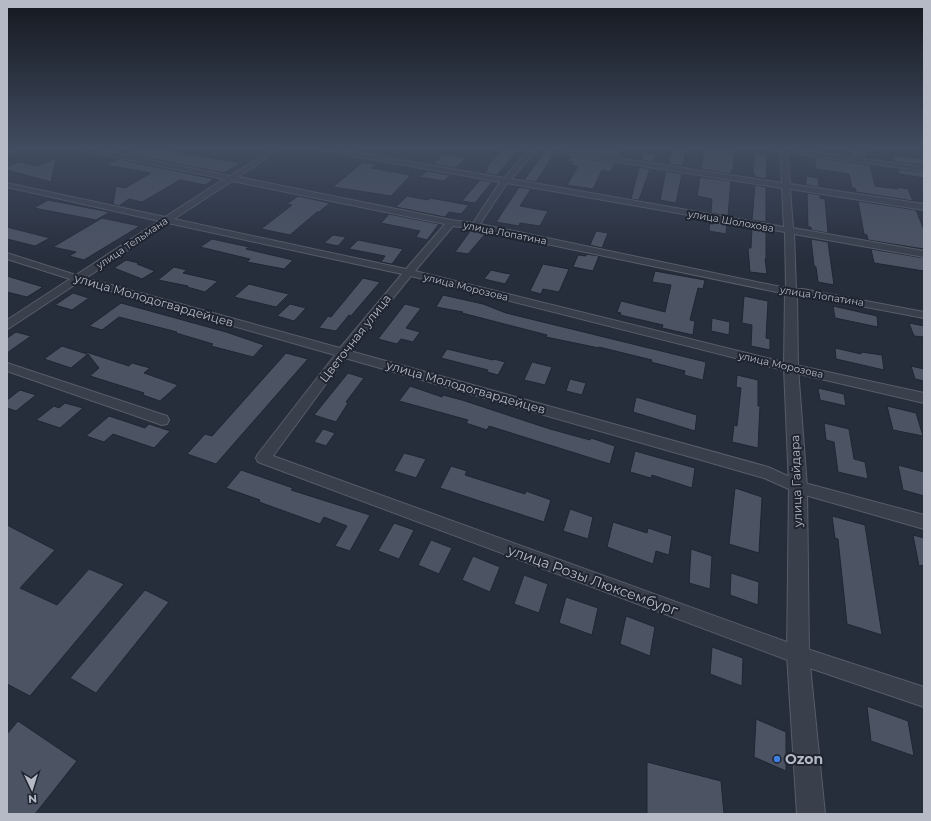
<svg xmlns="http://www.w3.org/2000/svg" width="931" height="821" viewBox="0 0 931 821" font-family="Montserrat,sans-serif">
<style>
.building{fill:#4c5463;stroke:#202632}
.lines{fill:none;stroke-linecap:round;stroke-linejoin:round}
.minor-casing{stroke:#575d69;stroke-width:2}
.tertiary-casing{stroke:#575d69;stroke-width:2}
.minor{fill:#393f4b;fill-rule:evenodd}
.tertiary{fill:#393f4b;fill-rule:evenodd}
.shop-dot{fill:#3f7fe0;stroke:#1e2430;stroke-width:1.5}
.labels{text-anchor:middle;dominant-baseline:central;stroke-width:4;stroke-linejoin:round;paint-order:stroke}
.far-street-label{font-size:10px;fill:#b5bac6;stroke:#1e2430}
.street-label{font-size:12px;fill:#b5bac6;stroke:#1e2430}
.near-street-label{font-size:14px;fill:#b5bac6;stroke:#1e2430}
.near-poi-label{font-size:14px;font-weight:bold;fill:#b5bac6;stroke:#1e2430;text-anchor:start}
</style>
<rect width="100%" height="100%" fill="#262d3b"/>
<path class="building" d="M138 149H157L241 163 224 173 127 154Z
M502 149H519L497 175 485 173 488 169H485Z
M574 149H621L618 157 574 150Z
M672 149H686L683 166 668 164Z
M704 149H735L733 170H731V174L701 169Z
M849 149 866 151 868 158 851 156Z
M545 151 554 154 536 182 524 180Z
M643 152 656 154 653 162 641 160Z
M755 152 767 154 766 179 755 177V175H753Z
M443 154 466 158 456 168 433 164Z
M892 155 924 159V165L895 162Z
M570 156 615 163 610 172 602 170 593 189 567 185 578 166 571 165 573 162H567Z
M814 157 870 165 875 186 898 189 897 187 908 189 913 201 856 192 855 188H852L849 174 816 169Z
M56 158 51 182 7 170V167L19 162 38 166Z
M118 159 214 179 205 185 180 180 142 202 129 199 119 206 113 204 116 186 125 188 151 173 107 165Z
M363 162 376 164 371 168 411 175 391 196 333 187Z
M639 167 650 169 639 200 631 199Z
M897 169 924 172V178L900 174Z
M427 171 450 175 444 181 420 177Z
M666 171 682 174 676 203 660 200Z
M806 176 818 178 819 187 806 185Z
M700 177 731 181 728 216 711 213 712 199 697 196Z
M480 180 492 182 475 203 462 201Z
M755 185 766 187V222L752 220Z
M519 187 531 189 520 206 548 211 540 226 520 223 519 226 496 222Z
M807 193 820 195V198L825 199 828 233 811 230V227H808Z
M298 196 330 203 319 212H317L290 235 261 229 292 205 287 204Z
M407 196 428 200 430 198 469 205 461 214 449 212 445 217 396 207Z
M48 200 110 212 96 220 34 208Z
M858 201 916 210 924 230V249L868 240 867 235 864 234Z
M389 214 439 224 427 240 416 237 420 231 381 223Z
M102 218 140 226 84 260 69 256 76 252 53 247Z
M710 220 727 223 726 234 709 231Z
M7 227 50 238 35 246 7 239Z
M752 228 766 230V259H765L767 274 750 272 748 248H751Z
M471 230 486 233 468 254 455 252Z
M596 231 608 233 602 248 590 245Z
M333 235 346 237 338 246 324 243Z
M212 239 249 247 246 249 293 260 284 269 247 262 250 259 200 247Z
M811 239 828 242 834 285 818 282 816 267 814 266Z
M358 240 403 249 392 264 381 262 385 256 349 249Z
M871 249 924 258V271L874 263Z
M586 254 599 256 593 271 573 267 578 255 586 256Z
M126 260 139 263 137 264 155 271 142 279 114 268Z
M543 264 569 269 559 292 543 289 541 294 530 291Z
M174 267 187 270 183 273 218 281 205 292 187 287 188 286 158 280Z
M491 270 504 273 511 274 505 284 484 279Z
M655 271 705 280 703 289 698 288 690 320 695 321 693 335 662 328 663 325 620 315 621 313 617 312 621 301 665 312 671 285 652 282Z
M7 276 43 287 27 297 7 292Z
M363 278 380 282 351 316 349 315 336 331 319 328 328 316 331 317Z
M249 284 276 291 289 294 276 307 234 297Z
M73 293 89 298 72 310 55 305Z
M443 295 483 304 506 313 706 362 703 380 684 375 685 371 651 362 652 360 599 347V348L546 337 547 335 462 313 463 312 436 307Z
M744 296 768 301 766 338 770 339V350L751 346 752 325 742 323Z
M121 303 226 332 264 345 253 357 211 346 213 344 176 333 177 332 119 317 102 330 89 326Z
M290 304 306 308 294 321 277 316Z
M405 304 421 308 406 328 420 332 413 342 401 339 397 344 378 339Z
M833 306 877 316 878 327 835 318Z
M712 318 730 322 729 335 711 331Z
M909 323 924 326V337L914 336Z
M16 332 31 336 7 353V338Z
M62 346 87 354 86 352 129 366 132 363 150 368 144 373 178 385 160 401 143 395 144 393 90 376 99 368 88 354 71 368 44 359Z
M835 348 861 354V352L882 355 884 370 836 359Z
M447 349 493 360 494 359 505 362 498 375 487 372 488 370 441 358Z
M286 353 308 359 216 464 187 454 205 434 212 436Z
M532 362 552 367 545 385 524 380Z
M911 366 924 369V381L915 379Z
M348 373 364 378 346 402 348 403 336 422 314 415Z
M737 375 758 380V406H760L758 448 732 442 734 425 737 426 741 388 736 387Z
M570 379 586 383 582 395 566 391Z
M410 386 442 397 443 395 462 400 550 429 590 440 591 438 615 446 610 464 489 426 487 430 466 423 468 420 399 401Z
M818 388 844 394 846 406 820 400Z
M20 390 36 395 16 411 7 408V400Z
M636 397 697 415 695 431 633 412Z
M65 403 83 408 60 428 36 420 54 406 59 408Z
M887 406 916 413 923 436 893 430Z
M109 416 145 428 149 424 170 431 154 448 113 434 104 442 86 436Z
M824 423 849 429 854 459 865 462 868 479 838 472 834 442 826 440Z
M323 429 335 433 326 446 314 442Z
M635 451 695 468 692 488 652 475 651 478 630 472Z
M404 453 426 459 416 478 394 471Z
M898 465 924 472V496L903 490Z
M451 466 467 471 465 475 525 494 526 491 551 500 544 522 440 488Z
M241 470 293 488 291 490 370 515 350 551 335 546 347 526 324 517 320 524 259 502 260 500 226 488Z
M735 488 762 497 759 553 729 544Z
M570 509 593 517 588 539 563 531Z
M832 516 865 525 882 635 847 624 838 539 835 538Z
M613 522 647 533 648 528 672 536 669 555 656 551 653 564 607 547Z
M394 523 414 530 399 559 378 551Z
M7 525 55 550 20 588 57 605 89 569 124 584 30 696 7 684Z
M913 535 924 538V565L919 566Z
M431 540 452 548 439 574 418 565Z
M691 549 712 556 710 589 689 583Z
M473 556 500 567 490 592 462 580Z
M731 573 759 582 758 605 730 595Z
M524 575 548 584 539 613 514 604Z
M145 590 169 602 96 693 70 678Z
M566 597 598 608 592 635 559 623Z
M626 616 655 627 650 656 620 644Z
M712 647 743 658 742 686 710 674Z
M867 706 908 721 914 756 871 741Z
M756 719 786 732V771L754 757Z
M18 721 77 761 35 814H7V734Z
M647 762 721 781 724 814H647Z"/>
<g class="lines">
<defs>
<path id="minor" d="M11 149H20L7 155V150Z
M83 149H95L230 176 273 149H280L238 177 451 220 473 223 500 182 326 151 322 149H336L504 178 530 149H537L511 179 784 227 782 188 547 151 543 149H558L782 183 780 151H774V149H790L924 167V171L787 152 790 184 924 204V210L790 189 793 228 924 251V257L794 234 796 289H803L924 312V318L803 295H791L475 229 453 226 415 271 791 364 924 393V403L791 372 411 276 350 351 768 467 801 482 924 515V529L798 493 764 478 345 358 273 456 798 646 924 687V707L798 664 258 462 256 458 258 454 335 355 79 282 11 327 7 329V320L70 279 7 259V253L76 275 159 221 7 187V183L165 217 224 179 86 151ZM232 181 445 224 406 269 174 219ZM507 183 785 232 786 288 480 224ZM168 223 402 274 340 348 86 278Z
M7 363 167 416 169 420 167 424 162 425 7 371Z"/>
<path id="tertiary" d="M791 288 795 289 797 292 798 368 807 487 809 655 825 814H797L787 655 789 487 784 368 785 292 787 289Z"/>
</defs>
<use href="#minor" class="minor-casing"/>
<use href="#tertiary" class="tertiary-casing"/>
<use href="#minor" class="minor"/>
<use href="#tertiary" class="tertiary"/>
</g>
<linearGradient id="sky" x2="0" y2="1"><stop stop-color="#151920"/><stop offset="0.56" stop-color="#414c60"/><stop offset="1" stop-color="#414c60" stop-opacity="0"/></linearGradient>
<rect width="931" height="264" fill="url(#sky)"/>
<circle class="shop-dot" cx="777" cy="759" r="4"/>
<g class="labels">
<g class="far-street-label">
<text transform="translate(731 221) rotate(10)">улица Шолохова</text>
<text transform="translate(505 233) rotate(11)">улица Лопатина</text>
<text transform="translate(132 243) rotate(-34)">улица Тельмана</text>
<text transform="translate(466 287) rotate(14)">улица Морозова</text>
<text transform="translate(822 296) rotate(9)">улица Лопатина</text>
<text transform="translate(781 365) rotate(13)">улица Морозова</text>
</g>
<g class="street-label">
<text transform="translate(154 300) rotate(16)">улица Молодогвардейцев</text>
<text transform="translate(355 338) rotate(-52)">Цветочная улица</text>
<text transform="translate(466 387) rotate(16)">улица Молодогвардейцев</text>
<text transform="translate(796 481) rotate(-92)">улица Гайдара</text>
</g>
<g class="near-street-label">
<text transform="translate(593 580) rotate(20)">улица Розы Люксембург</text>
</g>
<g class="near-poi-label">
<text x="785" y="759">Ozon</text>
</g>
</g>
<rect width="931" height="821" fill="none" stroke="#b5bac6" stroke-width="16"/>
<g transform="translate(32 789) rotate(176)" stroke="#1e2430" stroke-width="3" paint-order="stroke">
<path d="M0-3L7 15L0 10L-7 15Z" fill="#b5bac6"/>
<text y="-6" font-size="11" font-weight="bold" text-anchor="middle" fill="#b5bac6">N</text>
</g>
</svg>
